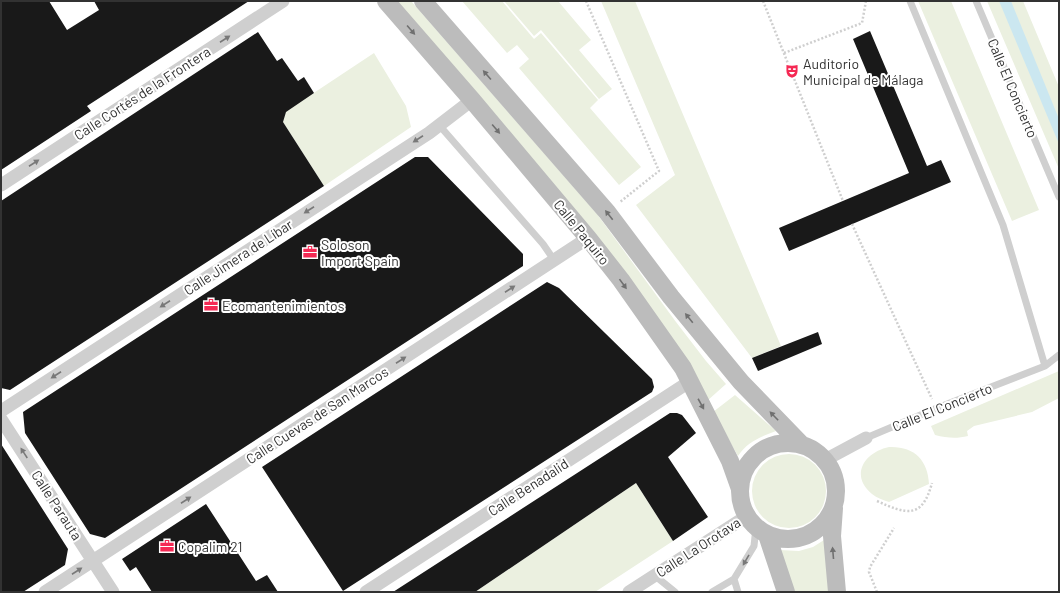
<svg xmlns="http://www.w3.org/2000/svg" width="1060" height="593" viewBox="0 0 1060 593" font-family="Barlow,sans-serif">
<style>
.green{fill:#ebf0e0}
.water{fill:#cbe7f0}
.building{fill:#191919}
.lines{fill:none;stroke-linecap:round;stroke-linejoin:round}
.path{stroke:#cfcfcf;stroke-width:2.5;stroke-dasharray:2 2;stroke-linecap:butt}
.lane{stroke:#cfcfcf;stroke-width:7}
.street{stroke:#cfcfcf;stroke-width:13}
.secondary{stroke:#bcbcbc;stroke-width:18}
.oneway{fill:#707070}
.oneway2{fill:#797979}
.labels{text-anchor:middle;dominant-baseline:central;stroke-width:4;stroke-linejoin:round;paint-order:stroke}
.poi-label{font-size:14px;fill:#323232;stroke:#fff;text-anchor:start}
.street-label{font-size:14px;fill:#323232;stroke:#fff}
</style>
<rect width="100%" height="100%" fill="#fff"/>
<path class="green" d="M395 1H411L597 214 676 322 706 361 726 384 707 401Z
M462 1H502L534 39 541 33 598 100 590 108 641 167 619 185 519 68 529 59 517 45 507 53Z
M504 1H558L591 40 579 50 612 89 599 99 541 30 534 36Z
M601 1H635L781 346 752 358 636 205 675 175Z
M918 1H951L1039 210 1012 221Z
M987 1H1023L1059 87V169Z
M374 53 406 106 411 127 324 186 279 116Z
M1059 371V398L1032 412 974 426 967 431 968 436C956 439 947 438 935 435L931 426Z
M735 395 776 431C760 437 747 442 738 456L713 412Z
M889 447C914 446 928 460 929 484L889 502C883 500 877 498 872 494 849 475 865 452 889 447Z
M752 491a37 37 0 1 1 74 0a37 37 0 1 1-74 0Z
M636 483 673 541 595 592H475Z
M824 540 829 592H794L779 550 799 551 813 547Z"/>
<path class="water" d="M999 1H1011L1059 119V144Z"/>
<path class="building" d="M1 1H49L67 30 99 10 94 1H249L87 106 91 111 1 170Z
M870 31 927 166 941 160 951 182 789 251 779 228 909 173 853 39Z
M258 32 277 61 282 58 298 81 304 77 314 93 286 112 283 122 324 186 10 390 1 388V201Z
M415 157H428L523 254V266L105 538 90 534 25 433 23 412Z
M547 282 559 288 652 379 654 387 652 392 343 591 262 467Z
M818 332 822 344 758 371 752 358Z
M670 413H677L682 415 696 433 668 457 708 517 673 541 636 483 475 592H393Z
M1 444 68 549 65 565 23 592H1Z
M206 504 256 581 267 575 278 592H152L136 567 130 571 122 559Z"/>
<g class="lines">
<path class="path" d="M586 1 659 171 620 202
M763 1 843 201
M784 53 862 23 866 1
M852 224 932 399
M877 501C906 514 922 520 932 483
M877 592 869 572 870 567 894 528"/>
<path class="lane" d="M910 1 1003 225 1045 366
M976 1 1059 197
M439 125 543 244 554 260
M866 438 937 408 1045 366 1059 355
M654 575 675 592
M712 592 734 579
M738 592 734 579 754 546 756 527"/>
<path class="street" d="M1 185 283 1
M1 411 429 133 472 100
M1 419 113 592
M825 460 866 438
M45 592 588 238
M366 592 689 382
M629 592 747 516"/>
<path class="secondary" d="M386 1 472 100 588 238 621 280 683 368 730 461 740 489
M423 1 607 212 671 297 741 382 801 444
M740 491a48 48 0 1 1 96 0a48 48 0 1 1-96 0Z
M834 508 832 536 837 592
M767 535 786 592"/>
</g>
<defs><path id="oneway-solid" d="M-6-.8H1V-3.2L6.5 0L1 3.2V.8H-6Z"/></defs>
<g class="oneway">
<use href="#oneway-solid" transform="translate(411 30) rotate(49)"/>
<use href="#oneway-solid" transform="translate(487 75) rotate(-131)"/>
<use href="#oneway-solid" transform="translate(496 129) rotate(50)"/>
<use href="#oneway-solid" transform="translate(609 215) rotate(-128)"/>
<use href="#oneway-solid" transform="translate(623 284) rotate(54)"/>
<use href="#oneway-solid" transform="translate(689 318) rotate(-129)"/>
<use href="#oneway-solid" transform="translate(701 404) rotate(61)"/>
<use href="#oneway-solid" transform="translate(774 416) rotate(-134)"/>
<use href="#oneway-solid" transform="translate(833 553) rotate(-95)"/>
</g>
<g class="oneway2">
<use href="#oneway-solid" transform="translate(225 39) rotate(-33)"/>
<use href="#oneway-solid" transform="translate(418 139) rotate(147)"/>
<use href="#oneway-solid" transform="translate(34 163) rotate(-33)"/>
<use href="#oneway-solid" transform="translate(309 210) rotate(147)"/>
<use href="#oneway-solid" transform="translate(510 289) rotate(-33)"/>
<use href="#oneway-solid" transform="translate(165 304) rotate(147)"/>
<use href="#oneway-solid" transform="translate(401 360) rotate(-33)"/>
<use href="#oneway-solid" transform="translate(56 375) rotate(147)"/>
<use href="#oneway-solid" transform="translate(24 453) rotate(-123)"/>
<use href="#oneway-solid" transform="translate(186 500) rotate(-33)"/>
<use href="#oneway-solid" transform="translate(746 560) rotate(120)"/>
<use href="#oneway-solid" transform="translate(77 571) rotate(-33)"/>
</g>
<defs>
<symbol id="theatre-bare" viewBox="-9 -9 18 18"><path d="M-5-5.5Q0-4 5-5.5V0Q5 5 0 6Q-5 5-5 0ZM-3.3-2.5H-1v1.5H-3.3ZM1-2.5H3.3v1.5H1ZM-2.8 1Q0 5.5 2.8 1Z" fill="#f52954" stroke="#fff" stroke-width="2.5" paint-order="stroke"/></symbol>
<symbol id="office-bare" viewBox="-9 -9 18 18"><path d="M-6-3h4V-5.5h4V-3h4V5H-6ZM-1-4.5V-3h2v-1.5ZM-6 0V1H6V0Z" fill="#f52954" stroke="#fff" stroke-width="2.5" paint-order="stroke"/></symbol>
</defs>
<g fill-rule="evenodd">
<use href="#theatre-bare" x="782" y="61" width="20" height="20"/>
<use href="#office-bare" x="300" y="242" width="20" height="20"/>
<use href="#office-bare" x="201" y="295" width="20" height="20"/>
<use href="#office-bare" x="157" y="536" width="20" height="20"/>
</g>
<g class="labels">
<g class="poi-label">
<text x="803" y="63">Auditorio<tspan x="803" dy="16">Municipal de Málaga</tspan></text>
<text x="321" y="244">Soloson<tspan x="321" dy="16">Import Spain</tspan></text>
<text x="222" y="305">Ecomantenimientos</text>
<text x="178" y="546">Copalim 21</text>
</g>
<g class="street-label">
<text transform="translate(1013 88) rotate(67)">Calle El Concierto</text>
<text transform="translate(142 93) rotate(-33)">Calle Cortés de la Frontera</text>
<text transform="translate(582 232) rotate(51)">Calle Paquiro</text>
<text transform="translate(238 257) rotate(-33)">Calle Jimera de Líbar</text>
<text transform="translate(942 407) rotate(-22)">Calle El Concierto</text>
<text transform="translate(317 415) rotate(-33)">Calle Cuevas de San Marcos</text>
<text transform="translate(528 487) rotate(-33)">Calle Benadalid</text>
<text transform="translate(57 505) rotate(57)">Calle Parauta</text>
<text transform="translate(698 547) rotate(-33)">Calle La Orotava</text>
</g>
</g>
<rect width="1060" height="593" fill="none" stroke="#323232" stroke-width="4"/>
</svg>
